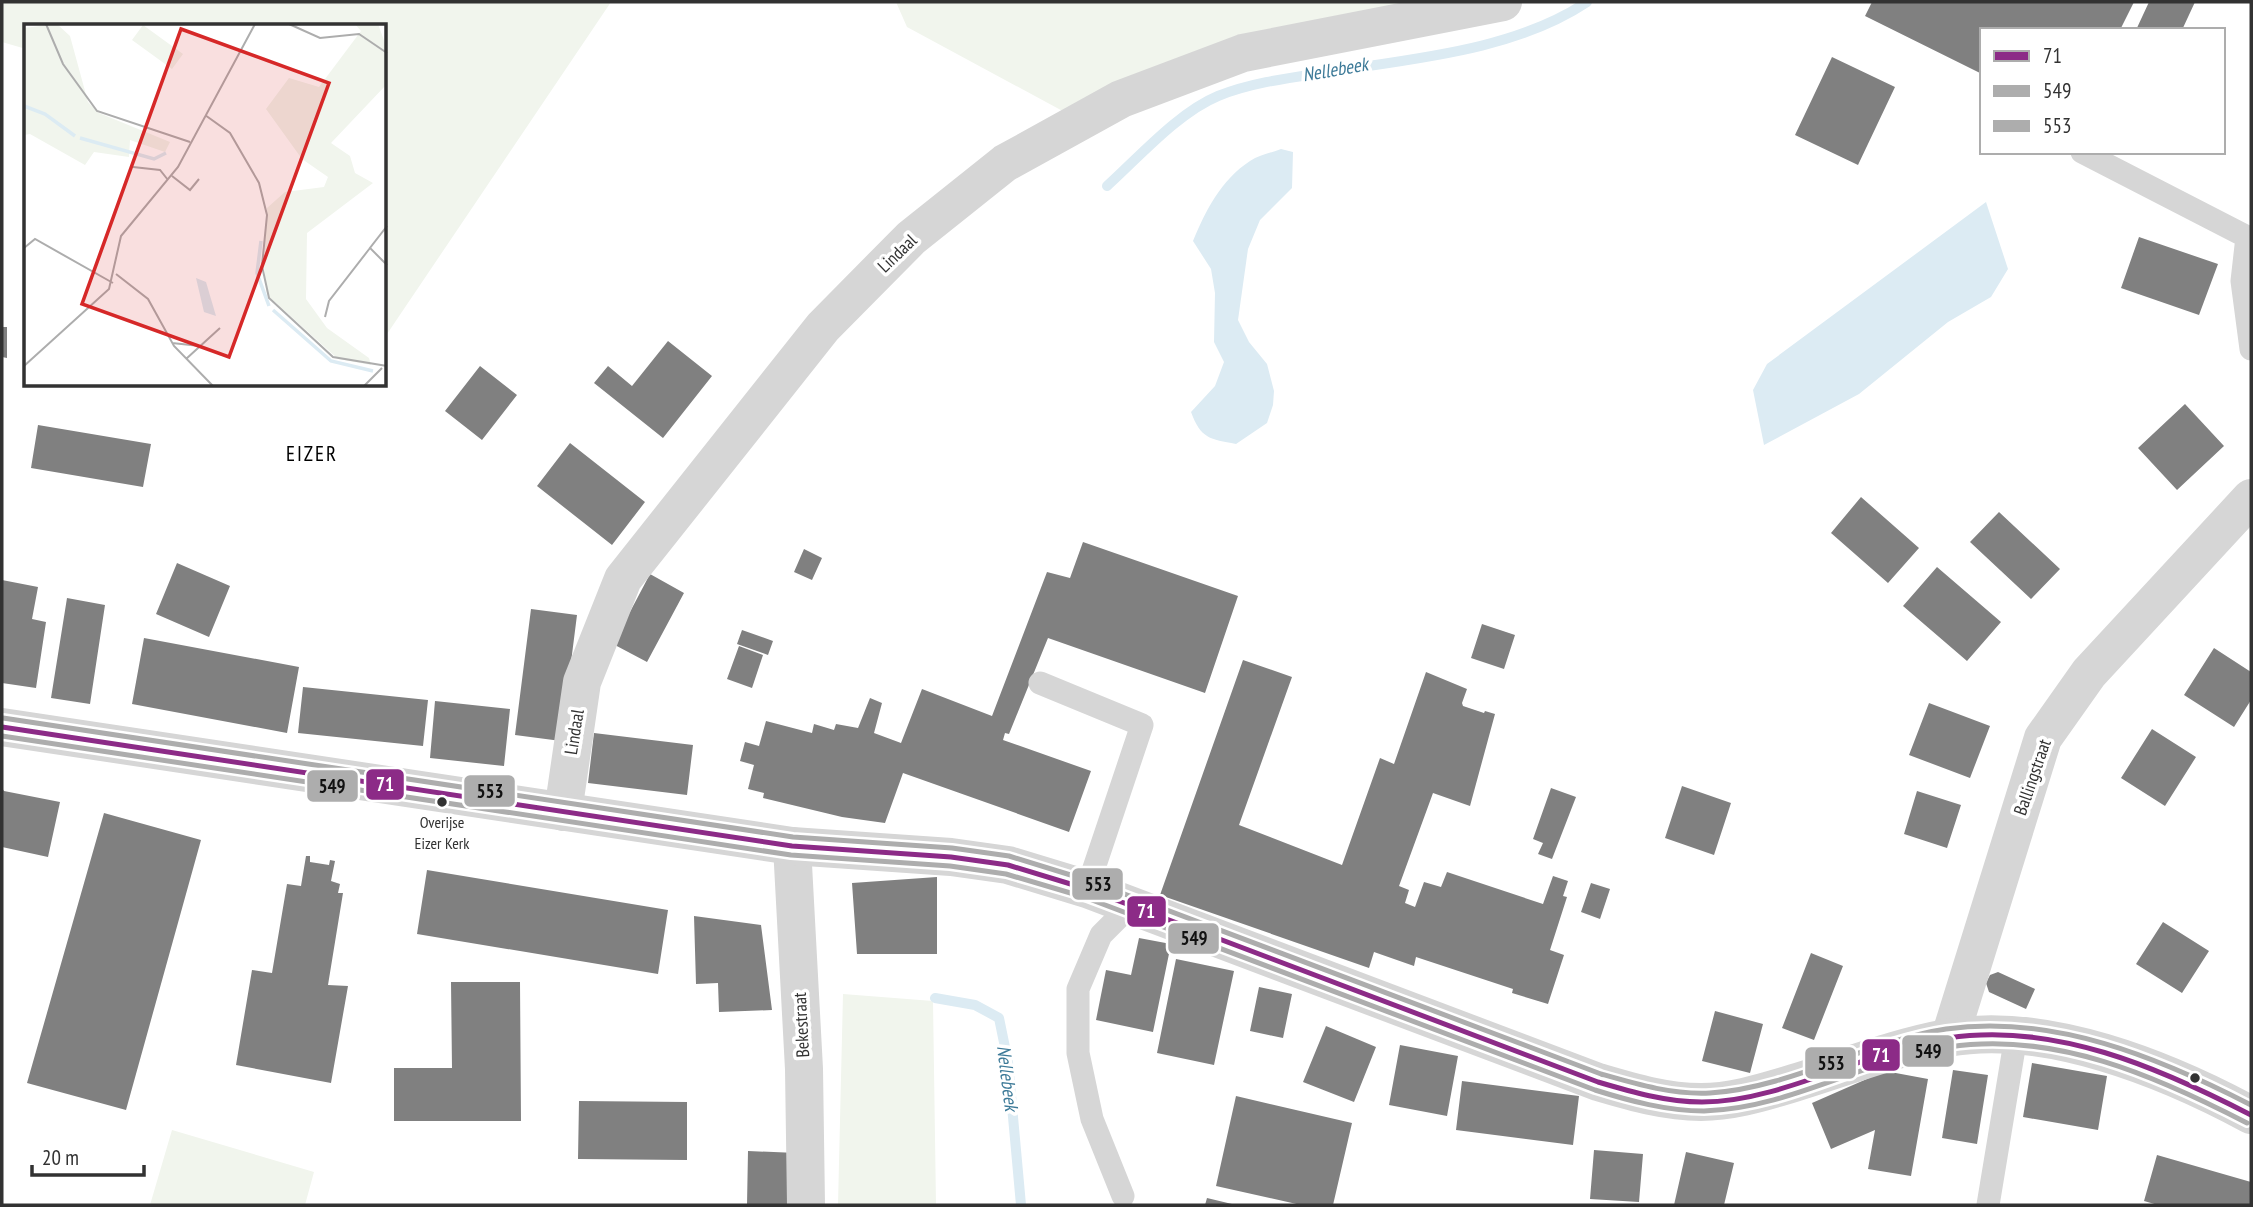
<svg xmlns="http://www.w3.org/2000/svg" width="2253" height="1207" viewBox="0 0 2253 1207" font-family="'PT Sans Narrow',sans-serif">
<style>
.green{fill:#f1f5ed}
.water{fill:#dcebf3}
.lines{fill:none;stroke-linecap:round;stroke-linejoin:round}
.stream{stroke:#dcebf3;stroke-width:10}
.building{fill:#808080}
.service{stroke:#d6d6d6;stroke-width:23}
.minor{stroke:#d6d6d6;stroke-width:38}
.tertiary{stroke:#d6d6d6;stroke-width:38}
.bus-1-casing{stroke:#fff;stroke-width:10}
.bus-2-casing{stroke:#fff;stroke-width:10}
.bus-3-casing{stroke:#fff;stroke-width:10}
.bus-1{stroke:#8c2b87;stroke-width:5}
.bus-2{stroke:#adadad;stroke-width:5}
.bus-3{stroke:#adadad;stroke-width:5}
.bus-dot{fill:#323232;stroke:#fff;stroke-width:2.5}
.labels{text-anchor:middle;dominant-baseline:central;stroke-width:7;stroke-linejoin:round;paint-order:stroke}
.bus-label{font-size:16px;fill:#323232;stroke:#fff}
.street-label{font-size:18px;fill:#323232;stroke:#fff}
.water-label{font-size:19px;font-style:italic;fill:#3d7a98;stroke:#fff}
.quarter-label{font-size:21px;letter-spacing:2px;fill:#000;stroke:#fff}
.inset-river{fill:none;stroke:#dcebf3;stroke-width:3.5}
.inset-road{fill:none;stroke:#adadad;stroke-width:2}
.view{fill:#d62828;fill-opacity:0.15;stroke:#d62828;stroke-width:3.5}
.inset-edge{fill:none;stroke:#323232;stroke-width:3.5}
.line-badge{stroke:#fff;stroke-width:2.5}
.badge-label{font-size:19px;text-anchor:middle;font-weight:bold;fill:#fff}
.pale-badge-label{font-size:19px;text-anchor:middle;font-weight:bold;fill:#111}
</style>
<rect width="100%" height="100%" fill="#fff"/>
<path class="green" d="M2 2H611L385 337V26H26V49L2 42Z
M896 2H1430L1070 115 907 27Z
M843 994 933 1001 936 1205H838Z
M172 1130 314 1172 305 1205H150Z"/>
<path class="water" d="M1281 149 1293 152 1292 188 1260 220 1248 249 1238 320 1249 342 1267 364 1274 391 1273 405 1267 423 1236 444C1210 439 1201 439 1191 412L1215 386 1224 362 1214 342 1215 293 1211 269 1193 241C1206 210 1221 180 1250 161 1259 155 1271 153 1281 149Z
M1986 202 2008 269 1991 297 1948 322 1859 394 1764 445 1753 390 1767 364Z"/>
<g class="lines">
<path class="stream" d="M1107 186C1139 157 1179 112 1218 96 1250 83 1288 78 1322 73 1408 59 1512 52 1587 2
M935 998 975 1005 999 1018 1008 1062 1021 1205"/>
</g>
<path class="building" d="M1872 2H2134L2120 30H1982V74L1865 16Z
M2149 2H2195L2182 30H2136Z
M1832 57 1895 87 1858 165 1795 135Z
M2139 237 2218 264 2199 315 2121 288Z
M2 327H7V358L2 357Z
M668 341 712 376 663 438 594 383 608 366 632 386Z
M480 366 517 395 482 440 445 411Z
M2185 404 2224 446 2177 490 2138 448Z
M38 425 151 444 143 487 31 468Z
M570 443 645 502 612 545 537 486Z
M1861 497 1919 548 1888 583 1831 533Z
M1999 512 2060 569 2031 599 1970 542Z
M1083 542 1238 596 1205 693 1048 638 1009 734 1005 733 1003 740 1091 771 1069 832 903 773 885 823 842 817 763 798 764 793 748 789 754 765 740 761 745 742 759 746 766 721 812 733 814 724 834 730 836 724 858 728 870 698 882 703 874 733 901 743 922 689 992 716 1047 572 1070 578Z
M804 549 822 558 812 580 794 572Z
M177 563 230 586 209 637 156 614Z
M1937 567 2001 622 1967 661 1903 606Z
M650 574 684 593 647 662 613 644Z
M2 580 38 587 32 619 46 622 36 688 2 683Z
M67 598 105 605 90 704 51 698Z
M531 609 577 615 561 741 515 735Z
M1482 624 1515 635 1504 669 1471 658Z
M742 630 773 641 768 655 737 644Z
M144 638 299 667 287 733 132 704Z
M739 646 763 655 752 688 727 679Z
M2214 648 2251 672V700L2234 727 2184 695Z
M1243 660 1292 677 1239 825 1342 865 1380 758 1394 764 1426 672 1467 689 1462 703 1463 706 1484 713 1485 711 1495 714 1470 806 1433 793 1399 886 1409 890 1405 903 1415 907 1424 882 1441 887 1447 872 1543 904 1553 876 1568 881 1563 896 1567 897 1550 950 1564 955 1548 1004 1512 993 1513 989 1416 957 1414 966 1374 952 1369 968 1160 895Z
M303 687 428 700 423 746 298 733Z
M435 701 510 709 504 766 430 758Z
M1929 703 1990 726 1970 778 1909 755Z
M2152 729 2196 757 2165 806 2121 778Z
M594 733 693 745 687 795 588 783Z
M1682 786 1731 803 1714 855 1665 838Z
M2 788 4 791 60 802 48 857 2 847Z
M1551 788 1576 797 1552 859 1538 854 1543 843 1533 839Z
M1917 791 1961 805 1947 848 1904 834Z
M104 813 201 840 126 1110 27 1083Z
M306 856H310V862L329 865 330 860 335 861 331 881 340 884 338 893H343L328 985 348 986 331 1083 236 1065 252 970 272 973 287 884 301 886Z
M427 870 668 910 658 974 417 934Z
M937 877V954H857L852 883Z
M1591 883 1610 889 1600 919 1581 912Z
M694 916 761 925 772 1010 719 1012 718 983 696 984Z
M2163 922 2209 951 2182 993 2136 964Z
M1139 938 1171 944 1153 1032 1096 1020 1106 970 1131 975Z
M1811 953 1843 966 1814 1040 1782 1028Z
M1176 959 1234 971 1214 1065 1157 1053Z
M1998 972 2035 989 2026 1009 1989 992 1986 983 1990 975Z
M451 982H520L521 1121H394V1068H452Z
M1259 987 1292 994 1283 1038 1250 1031Z
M1715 1011 1763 1024 1750 1073 1702 1061Z
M1326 1026 1376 1047 1354 1102 1303 1082Z
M1400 1045 1458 1056 1447 1116 1389 1105Z
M2032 1063 2107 1076 2098 1130 2023 1117Z
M1953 1070 1988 1075 1977 1144 1942 1138Z
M1885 1071 1928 1079 1911 1176 1868 1169 1875 1130 1831 1149 1812 1103Z
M1462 1081 1579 1096 1573 1145 1456 1130Z
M1236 1096 1352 1123 1333 1205H1301L1216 1186Z
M579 1101 687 1102V1160L578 1159Z
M1594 1150 1643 1154 1639 1202 1590 1199Z
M748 1151 797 1153 796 1205H747Z
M1686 1152 1734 1163 1724 1205H1674Z
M2157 1155 2251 1182V1205H2158L2144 1201Z
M1207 1198 1232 1204V1205H1205Z"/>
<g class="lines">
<path class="service" d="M2082 152 2251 239
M2247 237 2242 281 2251 349
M1040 683 1142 725 1087 889
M1123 1196 1092 1119 1078 1053V989L1101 935 1130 906
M1988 1205 2016 1036"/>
<path class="minor" d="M563 812 582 682 623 579 823 327 911 238 1005 163 1121 99 1243 53 1503 2
M792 846 804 1069 806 1205
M1950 1037 2043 738 2089 673 2251 498"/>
<path class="tertiary" d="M2 727 792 846 951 857 1008 865 1087 889 1598 1082C1632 1092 1665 1102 1701 1102 1730 1102 1757 1094 1784 1086 1839 1070 1892 1048 1947 1038 2045 1020 2166 1069 2251 1115"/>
<defs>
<path id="bus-1" d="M2 727 792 846 951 857 1008 865 1087 889 1598 1082C1632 1092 1666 1102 1702 1102 1782 1102 1867 1050 1948 1038 2054 1022 2158 1067 2251 1115"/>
<path id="bus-2" d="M2 736 791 855 950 866 1006 874 1084 897 1595 1090C1630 1101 1667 1111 1704 1111 1789 1109 1866 1059 1949 1047 2054 1031 2156 1076 2247 1123"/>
<path id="bus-3" d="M3 718 793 837 952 848 1009 856 1090 881 1601 1074C1636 1084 1673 1095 1710 1093 1791 1088 1867 1041 1946 1029 2053 1014 2158 1057 2251 1105"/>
</defs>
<use href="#bus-1" class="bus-1-casing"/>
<use href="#bus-2" class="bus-2-casing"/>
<use href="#bus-3" class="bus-3-casing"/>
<use href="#bus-1" class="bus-1"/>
<use href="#bus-2" class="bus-2"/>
<use href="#bus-3" class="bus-3"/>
</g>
<g class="bus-dot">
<circle cx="442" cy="802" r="6"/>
<circle cx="2195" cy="1078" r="6"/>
</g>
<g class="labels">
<g class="bus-label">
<text x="442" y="822">Overijse<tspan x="442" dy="21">Eizer Kerk</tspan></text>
</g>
<g class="street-label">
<text transform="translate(897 253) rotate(-44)">Lindaal</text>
<text transform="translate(574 732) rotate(-81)">Lindaal</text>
<text transform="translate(2032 777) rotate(-71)">Ballingstraat</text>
<text transform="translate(801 1025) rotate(-93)">Bekestraat</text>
</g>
<g class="water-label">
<text transform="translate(1335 69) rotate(-10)">Nellebeek</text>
<text transform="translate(1008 1078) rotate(83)">Nellebeek</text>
</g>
<g class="quarter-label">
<text x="312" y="453">EIZER</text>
</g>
</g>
<g transform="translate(24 24)">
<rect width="362" height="362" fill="#fff"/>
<path d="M33 0 46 12 64 78 75 89 146 118 141 128 106 116 105 133 70 128 61 141 6 110 0 111V4ZM331 0H354L362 22V61L307 119 326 132 331 149 349 159 283 209 282 275 303 304 345 334 347 341 314 335 243 271 240 242 243 184 261 168 300 163 304 153 278 135 242 85 265 54 295 63 337 7ZM119 1 159 30 148 45 108 16Z" fill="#f1f5ed"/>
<path d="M172 254 182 258 192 292 180 288Z" fill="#dcebf3"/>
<path class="inset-river" d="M0 82 21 90 51 112M56 114 130 135 142 129M237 217 233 249 245 282M249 286 307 337 349 347"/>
<path class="inset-road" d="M22 0 39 40 73 87 166 118M265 0 296 14 335 10 363 29M181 91 206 109 235 159 243 191 238 242 245 274 309 333 363 342M109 143 136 146 144 156M148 152 166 166 175 155M363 202 346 224 363 241M0 224 11 215 89 259M92 250 124 275 150 322 189 362M301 293 305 277 346 224M148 319 176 322M162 335 196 304M0 342 85 265 97 212 154 143 231 0M340 362 358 344"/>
<path class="view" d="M157 5 305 59 205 333 58 280Z"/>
<rect width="362" height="362" class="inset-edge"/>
</g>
<g class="line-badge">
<rect x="365" y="768" width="40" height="33" rx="7" fill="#8c2b87"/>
<rect x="306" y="769" width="53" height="34" rx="7" fill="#adadad"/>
<rect x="463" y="774" width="53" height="34" rx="7" fill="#adadad"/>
<rect x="1071" y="867" width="53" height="34" rx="7" fill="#adadad"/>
<rect x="1126" y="895" width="41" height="33" rx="7" fill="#8c2b87"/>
<rect x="1167" y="922" width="53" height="33" rx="7" fill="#adadad"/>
<rect x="1901" y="1034" width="54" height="34" rx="7" fill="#adadad"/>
<rect x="1861" y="1038" width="40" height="34" rx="7" fill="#8c2b87"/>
<rect x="1804" y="1046" width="53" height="34" rx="7" fill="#adadad"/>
</g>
<g class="badge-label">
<text x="385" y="791">71</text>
<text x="1146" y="918">71</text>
<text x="1881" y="1062">71</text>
</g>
<g class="pale-badge-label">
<text x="332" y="793">549</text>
<text x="490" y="798">553</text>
<text x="1098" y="891">553</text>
<text x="1194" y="945">549</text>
<text x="1928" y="1058">549</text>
<text x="1831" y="1070">553</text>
</g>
<rect width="2253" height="1207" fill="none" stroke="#323232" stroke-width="7"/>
<rect x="1980" y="28" width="245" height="126" fill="#ffffff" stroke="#adadad" stroke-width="2"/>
<rect x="1994" y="51" width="35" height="10" fill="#8c2b87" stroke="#adadad" stroke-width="2"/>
<text x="2043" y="63" font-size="21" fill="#323232">71</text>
<rect x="1994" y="86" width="35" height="10" fill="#adadad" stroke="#adadad" stroke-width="2"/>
<text x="2043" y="98" font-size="21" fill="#323232">549</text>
<rect x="1994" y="121" width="35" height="10" fill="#adadad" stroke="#adadad" stroke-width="2"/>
<text x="2043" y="133" font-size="21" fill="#323232">553</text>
<path d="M32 1165v10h112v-10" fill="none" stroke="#323232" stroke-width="3.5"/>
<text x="42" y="1165" font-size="21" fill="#323232" stroke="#ffffff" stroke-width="5" paint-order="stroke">20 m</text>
</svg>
